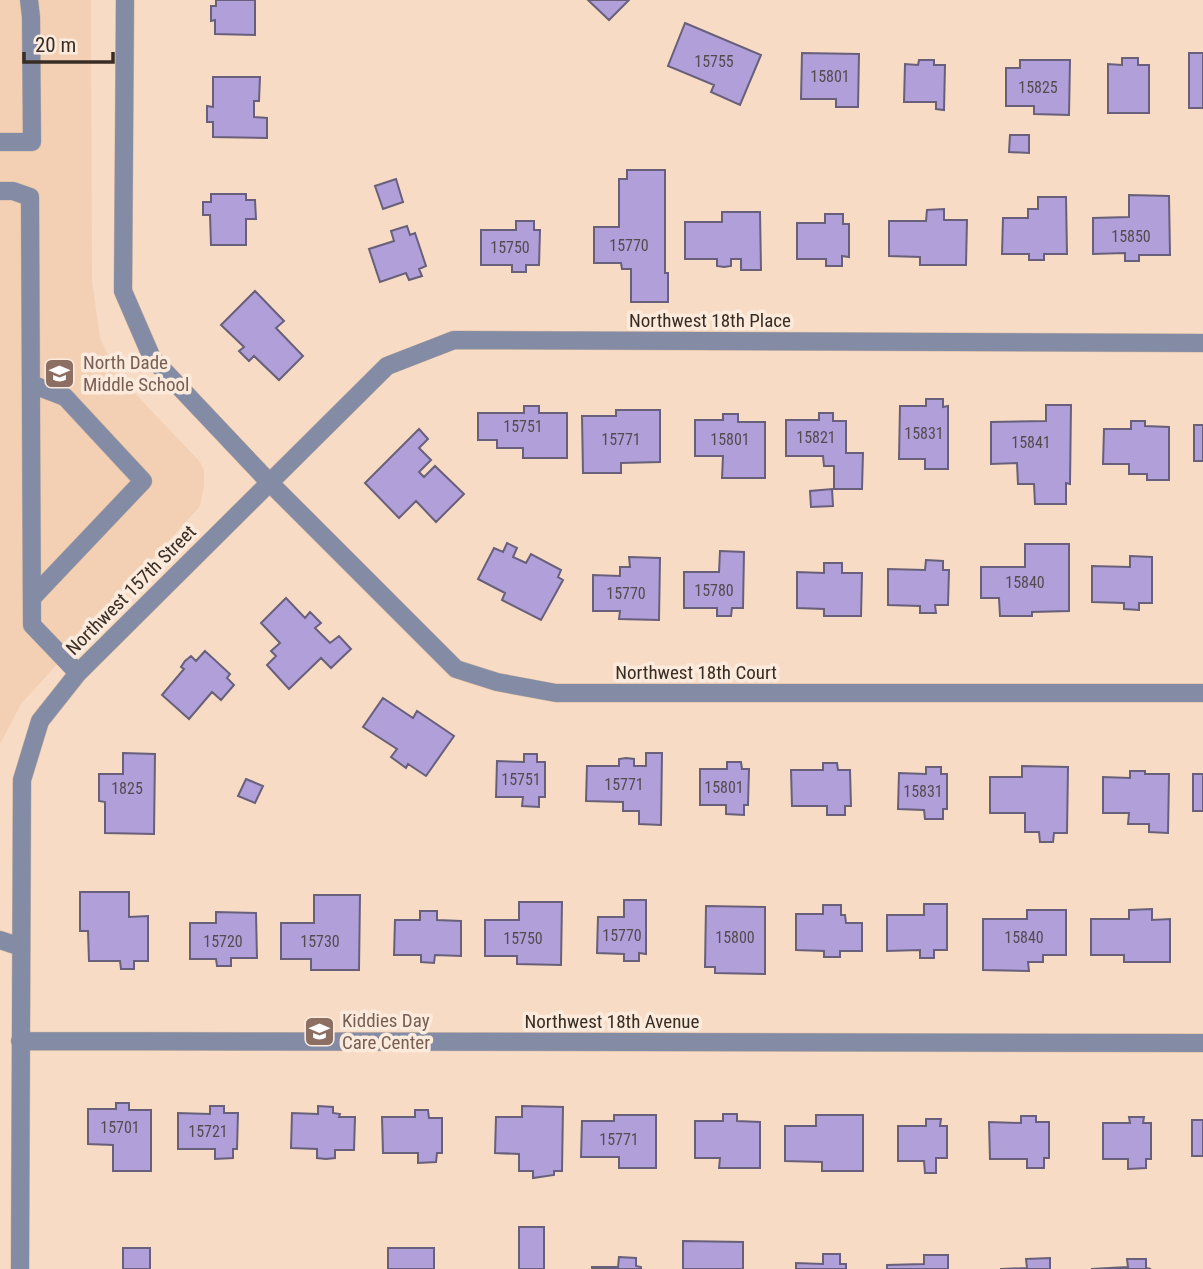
<svg xmlns="http://www.w3.org/2000/svg" width="1203" height="1269" viewBox="0 0 1203 1269" font-family="'Roboto Condensed',sans-serif">
<style>
.built{fill:#f3d0b4}
.building{fill:#b09fd8;stroke:#68607b;stroke-width:2}
.lines{fill:none;stroke-linecap:round;stroke-linejoin:round}
.minor-casing{stroke:#d2b8a4;stroke-width:19}
.minor{stroke:#838ca4;stroke-width:18}
.labels{text-anchor:middle;dominant-baseline:central;stroke-width:7;stroke-linejoin:round;paint-order:stroke}
.number-label{font-size:16px;fill:#564a51}
.street-label{font-size:19px;fill:#382d24;stroke:#fcebdd}
.education-label{font-size:19px;fill:#785e54;stroke:#fcebdd;text-anchor:start}
</style>
<rect width="100%" height="100%" fill="#f8dbc4"/>
<path class="built" d="M0 0H91L92 280 100 338 111 361 127 385 200 462 204 470V486L200 506 21 704 0 744Z"/>
<path class="building" d="M216 0H255V35L215 34V20L211 21V6H216Z
M588 0H629L609 20Z
M685 23 761 55 740 105 711 92 714 85 668 66Z
M802 53 859 54 858 107H836V99H801Z
M1189 53H1203V108H1189Z
M1122 58H1138V65H1149V113H1108V64L1122 65Z
M919 60H934V65H945L944 110 936 109V102H904L905 64 918 65Z
M1020 60H1070L1069 115 1034 114V106H1006V68H1020Z
M213 77H260L259 101H254V117L267 118V138L213 137V122H207V106L213 107Z
M1010 135H1029V153L1009 152Z
M627 170H665V273H668V302H631V269H622L621 263H594V227H619V179H627Z
M396 179 403 202 383 209 375 186Z
M211 194H246V200H255L256 219H246V245H211L210 215H203V202H211Z
M1129 195 1169 196 1170 255H1139V261H1125V253L1093 254V218L1129 217Z
M1038 197H1066L1067 254H1044V260H1029V254H1002L1003 218H1028V209H1038Z
M944 209V220H967L966 265H920V257L889 256V221H926L927 210Z
M722 212H760L761 270H741V259H731V266L724 267 717 266V259H685V222H722Z
M825 214H843V224H849V257L842 256V266H826V259H797V223H825Z
M516 221H534V230H540L539 265H526V272H512V265H481V230H516Z
M407 226 410 235 415 233 426 266 419 269 422 276 409 280 406 273 380 282 369 249 394 241 391 231Z
M255 291 284 321 276 328 303 356 279 380 254 356 249 361 239 351 244 347 221 325Z
M926 399H943V407L948 406V469H925V459H899L900 406H926Z
M1046 405H1071L1070 484 1066 483V504H1035L1034 484H1018L1017 463 991 464V422L1046 421Z
M524 406H539V413H567V458H523V448H497V440H478V413H524Z
M616 410H660V462L621 463V473H583L582 416H616Z
M819 413H833V421H846V453H863L862 489H834V466H824L823 456H786V420H819Z
M723 414H738V422H765V478H722L723 456H695V420H723Z
M1131 421H1145V426L1169 427V480H1147V474H1129V464H1103L1104 429H1131Z
M1194 425H1203V461H1194Z
M419 429 428 439 419 448 431 460 419 472 424 477 435 466 464 494 436 522 416 501 399 518 365 483Z
M832 489 833 506 811 507 810 491Z
M507 543 517 548 513 557 526 563 531 554 561 570 558 577 563 580 541 620 502 600 505 593 478 579 494 548 503 552Z
M1025 544H1069V611L1032 612V616H1000L999 598H981V567H1025Z
M720 551 744 552 743 608H732L731 616H717V608H684V572H719Z
M1130 556 1152 557V603H1139V610L1124 609V603L1092 602V566L1130 567Z
M629 557 660 558 659 620 619 619 620 611H593V575L620 576V567H630Z
M926 560 943 561V570H949L948 605H935L936 613H920V606L888 605V569L925 570Z
M824 563H842V573H862L861 616H824V609L797 608V572L824 573Z
M286 598 305 618 310 612 321 623 315 628 330 643 339 636 351 649 331 668 321 658 289 689 267 665 276 656 271 651 280 643 261 623Z
M205 651 230 674 227 678 234 685 221 700 212 692 189 719 162 695 184 669 181 667 185 661 191 656 196 661Z
M383 698 413 718 417 711 454 736 426 776 408 764 406 768 391 757 397 749 363 727Z
M123 753 155 754 154 834 105 833V802L99 801V774H123Z
M646 753H662L661 825 639 824V811H623V802L586 801 587 766H619V759L626 758 634 759V766H646Z
M524 754H537V762H545V797H539V807L522 806 523 797H496L497 761 524 762Z
M727 762H741L742 769H749L748 805H744V815L726 814V805H700V769H727Z
M823 763H837L838 770H850L851 806H845V815H827V806H792L791 770H823Z
M1022 766 1068 767 1067 833H1054L1053 842H1040L1039 832H1025V813H990V777H1022Z
M926 767H941V774H947V809H943V819H925L924 810 898 809 899 773 926 774Z
M1130 771H1145V774H1169L1168 833 1149 832V824H1128L1129 813H1103V777L1130 778Z
M1193 774H1203V811H1193Z
M246 779 263 786 255 803 238 796Z
M80 892H129V917L148 916V961H134V969H121L120 961H89L88 931H80Z
M314 895H360L359 970H311V959H281V923H314Z
M624 900H646V954L639 953V961H624V954L597 953 598 917H624Z
M519 902H562L561 965 517 964V956H485V920H519Z
M924 904H947V950H934V958H920V950L887 951V915H924Z
M823 905H841V915H845L846 923H862V951H840V957H824V951L796 950V914H823Z
M706 906 765 907V974L715 973V967H705Z
M1152 909V920L1170 919V962H1124V955H1091V919H1129V910Z
M1027 910H1066V955H1043V962H1028L1029 971 983 970V919H1027Z
M420 911H437V920L461 921V956L435 955 434 963 421 962V955H394L395 920H420Z
M216 912 256 913 257 958H231V966H217L216 959H190V923H216Z
M116 1103H129V1110H151V1171H113V1145L88 1144V1109H116Z
M210 1106H224V1113H238L237 1149H233V1158L215 1159V1149H178V1113L210 1114Z
M318 1106 333 1107V1113L340 1114 339 1117H355L354 1150H335V1158L326 1159 317 1158V1149L291 1148 292 1113 318 1114Z
M522 1106 563 1107 562 1171H554V1175L533 1178V1171H519V1154L495 1153 496 1117H522Z
M415 1110H428L429 1118H442V1153H437L436 1162 418 1163V1153H383L382 1117H415Z
M723 1114H737V1121L760 1122V1168H719L720 1158H695V1121H723Z
M614 1115H656V1168H619V1157H581L582 1121H614Z
M816 1115H863V1171H822V1162L785 1161V1126H816Z
M1021 1116H1036V1122H1049V1158H1044V1168H1027V1159H990L989 1122 1021 1123Z
M1129 1117H1144L1143 1123H1151V1159H1146V1168L1128 1169V1159H1103V1123H1130Z
M926 1119H941L940 1126H947V1158H936V1173H925L924 1161H898V1126H926Z
M1192 1120H1203V1156H1192Z
M519 1227H544V1269H519Z
M683 1241 743 1242V1269H683Z
M123 1248H150V1269H123Z
M388 1248H434V1269H388Z
M823 1254H840V1264H846V1269H796V1263L823 1264Z
M924 1255H948V1269H887V1265L924 1264Z
M619 1257 636 1258V1266L641 1267V1269H592V1267H618Z
M1050 1258V1269H1000L1027 1268 1026 1259Z
M1127 1259H1146V1268L1151 1269H1091L1128 1267Z"/>
<g class="lines">
<defs>
<path id="minor" d="M125 0 123 291 152 358 269 482 456 669 497 682 556 693H1203
M0 142H32L31 17 29 0
M0 191H13L30 197 32 625 78 673
M31 384 65 397 143 481 32 598
M0 940 21 947
M20 1041 1203 1043
M20 1269 22 780 40 721 78 673 387 366 454 340 1203 343"/>
</defs>
<use href="#minor" class="minor-casing"/>
<use href="#minor" class="minor"/>
</g>
<defs>
<symbol id="school-square" viewBox="-11 -11 22 22"><rect x="-9" y="-9" width="18" height="18" rx="4" fill="#8d6e63" stroke="#fcebdd"/><path d="M0-5L7-2L0 1L-7-2ZM-4 1L0 2.5L4 1V4Q0 6-4 4Z" fill="#fff"/></symbol>
</defs>
<g fill-rule="evenodd">
<use href="#school-square" x="42" y="356" width="35" height="35"/>
<use href="#school-square" x="302" y="1014" width="35" height="35"/>
</g>
<g class="labels">
<g class="number-label">
<text x="714" y="61">15755</text>
<text x="830" y="76">15801</text>
<text x="1038" y="87">15825</text>
<text x="1131" y="236">15850</text>
<text x="629" y="245">15770</text>
<text x="510" y="247">15750</text>
<text x="523" y="426">15751</text>
<text x="924" y="433">15831</text>
<text x="816" y="437">15821</text>
<text x="621" y="439">15771</text>
<text x="730" y="439">15801</text>
<text x="1031" y="442">15841</text>
<text x="1025" y="582">15840</text>
<text x="714" y="590">15780</text>
<text x="626" y="593">15770</text>
<text x="521" y="779">15751</text>
<text x="624" y="784">15771</text>
<text x="724" y="787">15801</text>
<text x="127" y="788">1825</text>
<text x="923" y="791">15831</text>
<text x="622" y="935">15770</text>
<text x="735" y="937">15800</text>
<text x="1024" y="937">15840</text>
<text x="523" y="938">15750</text>
<text x="223" y="941">15720</text>
<text x="320" y="941">15730</text>
<text x="120" y="1127">15701</text>
<text x="208" y="1131">15721</text>
<text x="619" y="1139">15771</text>
</g>
<g class="street-label">
<text x="710" y="320">Northwest 18th Place</text>
<text transform="translate(131 590) rotate(-45)">Northwest 157th Street</text>
<text x="696" y="672">Northwest 18th Court</text>
<text x="612" y="1021">Northwest 18th Avenue</text>
</g>
<g class="education-label">
<text x="83" y="362">North Dade<tspan x="83" dy="22">Middle School</tspan></text>
<text x="342" y="1020">Kiddies Day<tspan x="342" dy="22">Care Center</tspan></text>
</g>
</g>
<path d="M24 52v10h89v-10" fill="none" stroke="#382d24" stroke-width="3.5"/>
<text x="35" y="52" font-size="21" fill="#382d24" stroke="#fcebdd" stroke-width="5" paint-order="stroke">20 m</text>
</svg>
